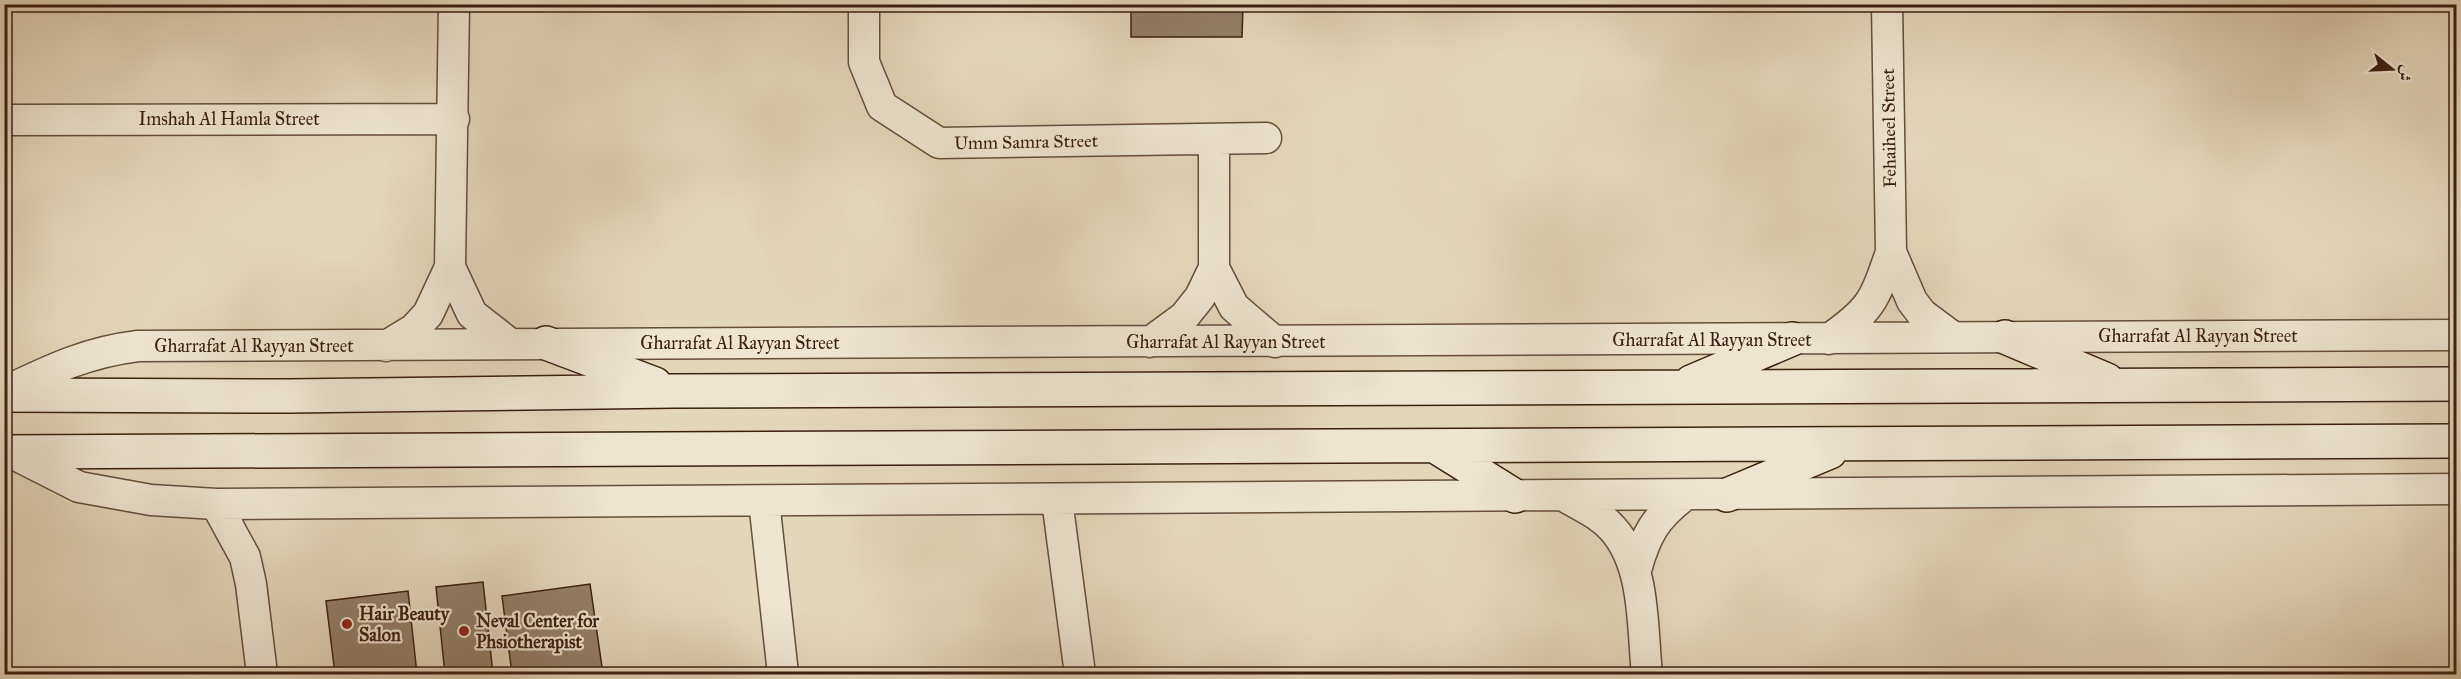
<svg xmlns="http://www.w3.org/2000/svg" width="2461" height="679" viewBox="0 0 2461 679" font-family="'IM FELL Great Primer',Amiri,serif">
<style>
.building{fill:#927f68;stroke:#3b2010;stroke-width:1.5}
.lines{fill:none;stroke-linecap:round;stroke-linejoin:round}
.minor-casing{stroke:#654e3a;stroke-width:33}
.secondary-casing{stroke:#3b2010;stroke-width:36}
.minor{stroke:#ede5d2;stroke-width:30}
.secondary{stroke:#ede5d2;stroke-width:33}
.poi-dot{fill:#8f2418;stroke:#ede5d2;stroke-width:2}
.labels{text-anchor:middle;dominant-baseline:central;stroke-width:4.5;stroke-linejoin:round;paint-order:stroke}
.street-label{font-size:18px;fill:#3b2010;stroke:#ede5d2}
.poi-label{font-size:18px;font-weight:bold;fill:#3b2010;stroke:#ede5d2;text-anchor:start}
</style>
<rect width="100%" height="100%" fill="#e3d7b9"/>
<filter id="stains"><feTurbulence type="fractalNoise" baseFrequency=".00333" numOctaves="4"/><feColorMatrix values="0 0 0 0 .2 0 0 0 0 .09 0 0 0 0 .02 0 0 0 .5 -.17"/></filter>
<radialGradient id="worn" r=".72"><stop offset=".6" stop-color="#630" stop-opacity="0"/><stop offset="1" stop-color="#630" stop-opacity=".3"/></radialGradient>
<path class="building" d="M1131 4H1243L1242 37H1131Z
M483 582 493 674H445L436 587Z
M590 584 603 674H512L502 596Z
M408 591 417 674H335L326 601Z"/>
<g class="lines">
<defs>
<path id="minor" d="M864 4V62L882 106 939 143 1266 138
M1887 4 1891 252 1912 301 1922 314 1953 337
M4 120 454 119
M450 267 472 314 509 343
M1214 268 1234 307 1275 342
M1829 339C1872 309 1874 301 1891 252
M1150 342 1184 317 1200 297 1214 268V139
M386 346 414 329 428 314 450 267 454 4
M4 392C50 370 87 352 138 346L2456 335
M10 452 79 487 151 500 216 504 2456 489
M1564 496C1581 506 1600 514 1613 529 1646 566 1642 628 1647 674
M1057 500 1080 674
M764 501 783 674
M216 504 245 557 251 584 262 674
M1636 570C1646 534 1655 518 1685 495"/>
<path id="secondary" d="M2005 337 2107 380
M546 343 655 384
M1691 382 1792 339
M4 395 289 396 674 391 2456 384
M1438 448 1515 496
M4 452 2456 441
M1727 495 1830 452"/>
</defs>
<use href="#minor" class="minor-casing"/>
<use href="#secondary" class="secondary-casing"/>
<use href="#minor" class="minor"/>
<use href="#secondary" class="secondary"/>
</g>
<g class="poi-dot">
<circle cx="347" cy="624" r="6"/>
<circle cx="464" cy="631" r="6"/>
</g>
<g class="labels">
<g class="street-label">
<text x="229" y="119">Imshah Al Hamla Street</text>
<text transform="translate(1889 128) rotate(-91)">Fehaiheel Street</text>
<text transform="translate(1026 142) rotate(-1)">Umm Samra Street</text>
<text x="2198" y="336">Gharrafat Al Rayyan Street</text>
<text x="1712" y="340">Gharrafat Al Rayyan Street</text>
<text x="1226" y="342">Gharrafat Al Rayyan Street</text>
<text x="740" y="343">Gharrafat Al Rayyan Street</text>
<text x="254" y="346">Gharrafat Al Rayyan Street</text>
</g>
<g class="poi-label">
<text x="359" y="614">Hair Beauty<tspan x="359" dy="21">Salon</tspan></text>
<text x="476" y="621">Neval Center for<tspan x="476" dy="21">Phsiotherapist</tspan></text>
</g>
</g>
<rect width="2461" height="679" fill="none" stroke="#e3d7b9" stroke-width="24"/>
<rect x="6" y="6" width="2449" height="667" fill="none" stroke="#3b2010" stroke-width="3"/>
<rect x="12" y="12" width="2437" height="655" fill="none" stroke="#3b2010" stroke-width="1.5"/>
<g transform="translate(2392 69) rotate(108)" stroke="#ede5d2" stroke-width="4.5" paint-order="stroke">
<path d="M0-4.5L10 22L0 15L-10 22Z" fill="#3b2010"/>
<text y="-9" font-size="16" font-weight="bold" text-anchor="middle" fill="#3b2010">ش</text>
</g>
<rect width="100%" height="100%" filter="url(#stains)"/>
<rect width="100%" height="100%" fill="url(#worn)"/>
</svg>
